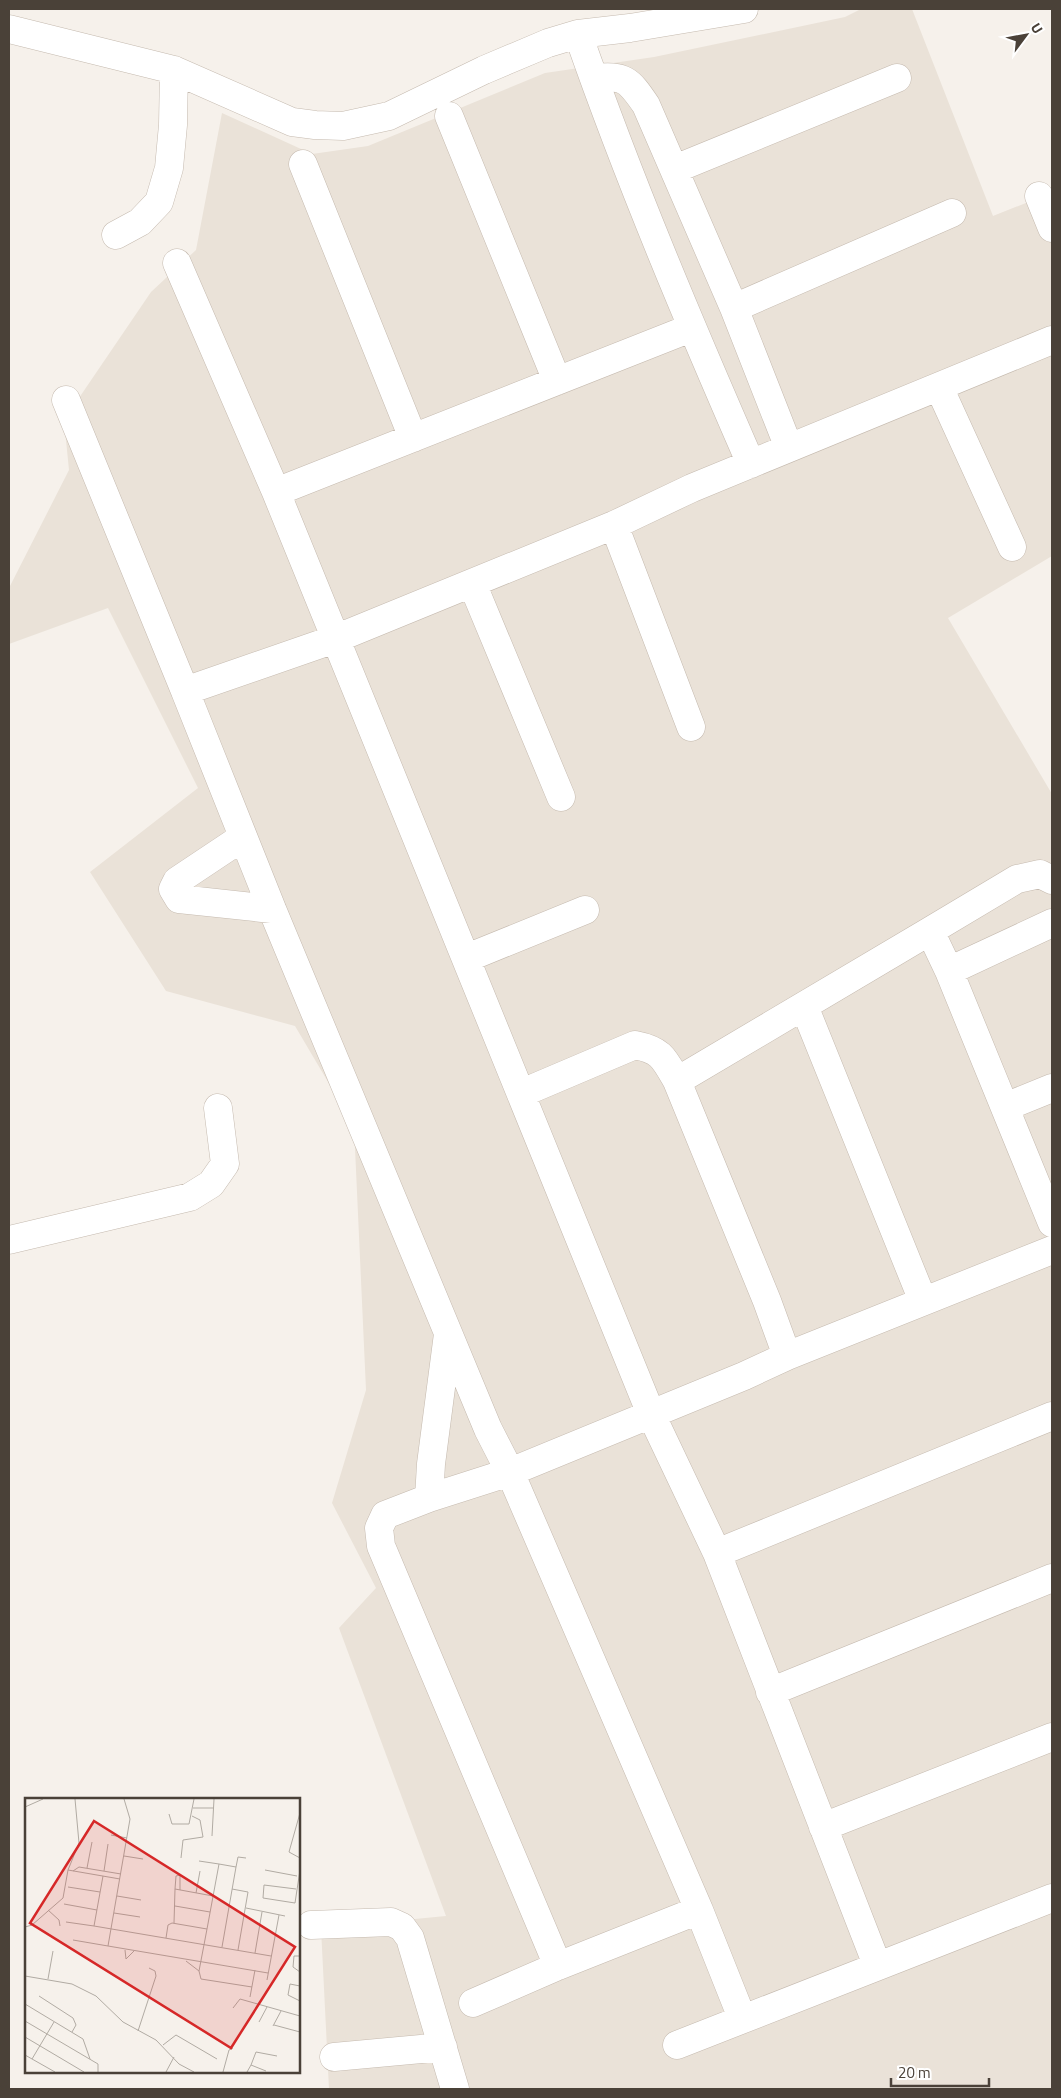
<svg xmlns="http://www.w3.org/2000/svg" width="1061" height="2098" viewBox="0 0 1061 2098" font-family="'Titillium Web',sans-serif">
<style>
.residential{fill:#eae2d8}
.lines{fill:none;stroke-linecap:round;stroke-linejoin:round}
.street-casing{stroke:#c5baaf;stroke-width:29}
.street{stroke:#fff;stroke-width:28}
.inset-road{fill:none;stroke:#b1aba3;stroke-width:1}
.view{fill:#d62828;fill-opacity:0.15;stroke:#d62828;stroke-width:2.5}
.inset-edge{fill:none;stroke:#4a4138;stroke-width:2.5}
</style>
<rect width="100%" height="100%" fill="#f6f1eb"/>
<path class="residential" d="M861 9H912L993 216 1036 199 1052 233V556L948 618 1052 794V2089H329L321 1928 446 1916 339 1628 376 1588 332 1503 366 1390 354 1126 295 1026 166 991 90 872 198 788 108 608 9 644V588L69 470 64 420 151 292 196 250 222 113 312 154 368 146 545 73 654 57 845 17Z"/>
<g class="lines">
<defs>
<path id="street" d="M9 29 174 70 292 122 315 125 343 126 389 116 484 70 548 43 578 34 630 28 744 9
M578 34C629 180 689 322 751 464
M594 78C625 75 629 80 646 105L734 308 789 448
M449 116 557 381
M303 164 413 438
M675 169 897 78
M1039 196 1052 228
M116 235 140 222 159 202 169 168 173 125 174 70
M177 263 276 492
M734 308 952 213
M691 328 276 492 651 1414 717 1553 877 1965
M939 387 1012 547
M66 400 185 691
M614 525 691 727
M472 583 561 797
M243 837 177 881 173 889 179 899 272 909
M930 931 1017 879 1040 874 1052 880
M467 958 585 910
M949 971 1052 923
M804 1006 923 1301
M677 1081 930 931 949 971 1052 1223
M1005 1107 1052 1088
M9 1240 190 1197 211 1184 225 1164 218 1108
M448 1334 431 1464 429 1498 510 1472 744 1376 787 1356 767 1301 677 1081C664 1058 661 1050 635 1045L522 1093
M787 1356 1052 1250
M429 1498 385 1515 379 1528 381 1546 558 1966
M717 1553 1052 1416
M770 1692 1052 1578
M823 1827 1052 1737
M311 1925 391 1922 402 1927 410 1938 455 2089
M473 2003 558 1966 699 1910
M742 2018 699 1910 510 1472 488 1429 272 909 185 691 335 639 614 525 692 488 1052 340
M677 2045 1052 1898
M334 2057 443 2047"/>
</defs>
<use href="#street" class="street-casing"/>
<use href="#street" class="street"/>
</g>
<g transform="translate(25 1798)">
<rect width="275" height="275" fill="#f6f1eb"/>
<path class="inset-road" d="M99 1 105 21 83 148 243 175M0 9 18 1M168 10H189M275 15 264 54 275 60M144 16 147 26H164L169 1M86 37 102 40M187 38 189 1M99 58 118 61M156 60 158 42 178 39 175 22 167 18M174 63 194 66M211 69 213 59 221 60M62 70 67 44M43 72 95 81M240 72 272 78M48 73 54 69 96 76M79 73 83 46M78 78 69 128 246 158M43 89 75 94M150 91 151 78 155 77V92M207 91 223 94 213 152M271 91 239 87 238 100 270 105 275 72M171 95 175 73M92 98 116 102M39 106 72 112M150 108 185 114M221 110 260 118M23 112 34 122 35 128M89 115 115 119M41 124 69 128M149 125 150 91 188 98M0 129 7 127 38 100 43 72 54 45 50 1M182 131 194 66 211 69 197 149M141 140 143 127 147 125 182 131 174 173 161 163M48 142 83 148M100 152 101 161 109 153M230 155 237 114M275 158H269L268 169 275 174M174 173 176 181 227 189M0 178 47 186 71 198 98 224 131 242 154 266 169 274M23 181 28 153M242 182 254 117M275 188 265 186 263 197 275 203M14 198 48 220 51 227 47 234M225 199 230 172M0 206 58 241 65 261M208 210 215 201 275 218M0 223 73 266V274M234 224 242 209M249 227 275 234M248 228 256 213M113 233 131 178 130 173 124 170M0 239 59 274M138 247 151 237 192 261M0 257 30 274M7 261 29 224M226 267 231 254 252 258M141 274 149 259M198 274 204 252 208 250M222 274 226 267 241 273"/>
<path class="view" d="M69 23 270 149 206 250 5 125Z"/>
<rect width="275" height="275" class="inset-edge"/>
</g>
<rect width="1061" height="2098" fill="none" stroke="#4a4138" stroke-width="20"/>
<g transform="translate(1026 35) rotate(58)" stroke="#ffffff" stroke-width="4" paint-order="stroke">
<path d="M0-4L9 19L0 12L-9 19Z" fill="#4a4138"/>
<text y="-8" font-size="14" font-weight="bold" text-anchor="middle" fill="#4a4138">U</text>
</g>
<path d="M891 2078v8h98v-8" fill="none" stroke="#4a4138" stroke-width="2.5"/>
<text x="898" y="2078" font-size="15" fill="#4a4138" stroke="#ffffff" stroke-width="4" paint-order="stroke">20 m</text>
</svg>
